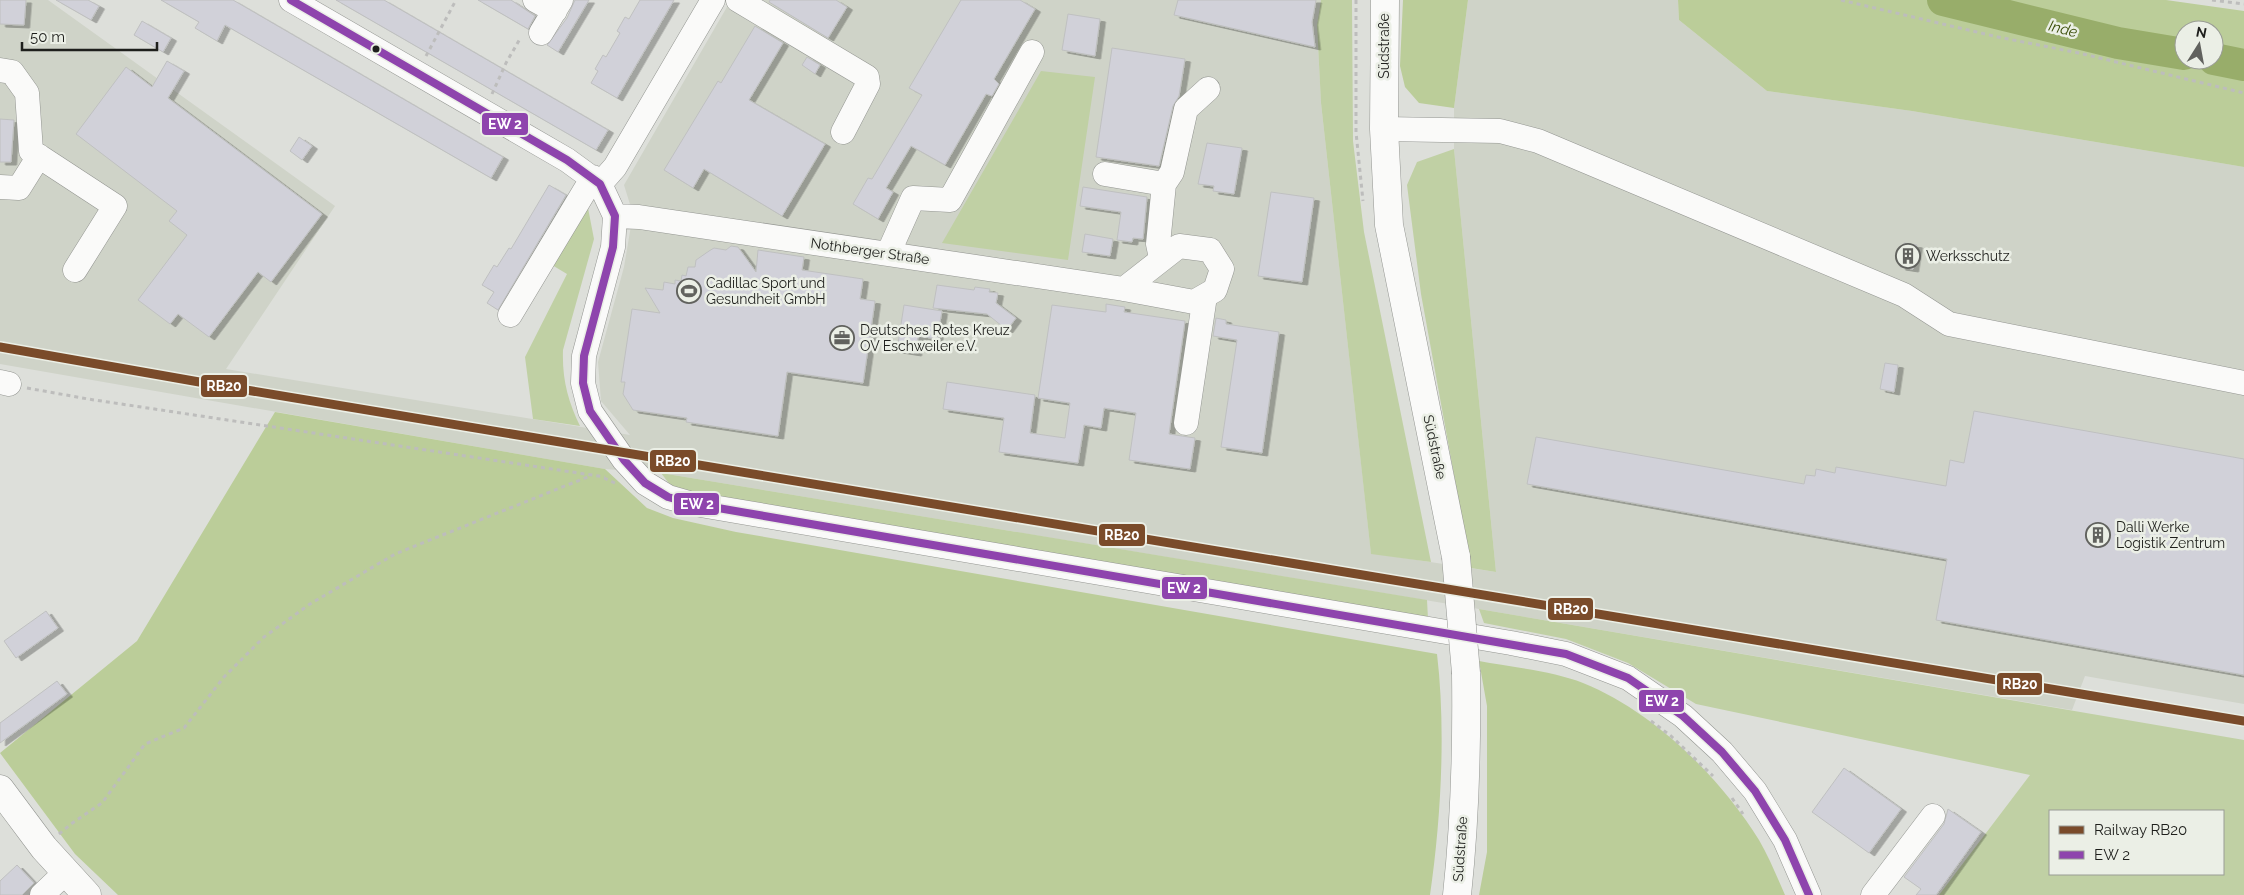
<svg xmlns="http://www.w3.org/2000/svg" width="2244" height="895" viewBox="0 0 2244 895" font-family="Raleway,sans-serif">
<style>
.built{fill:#cfd3c8}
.green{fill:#c0d0a4;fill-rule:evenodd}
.forest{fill:#bbcd99;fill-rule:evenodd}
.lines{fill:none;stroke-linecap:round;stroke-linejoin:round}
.river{stroke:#98ad6a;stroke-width:32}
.building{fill:#d1d1d9;stroke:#bfc0c0;filter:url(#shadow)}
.minor-casing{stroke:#939591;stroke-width:25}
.major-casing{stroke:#939591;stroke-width:29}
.path{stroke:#bdbdbc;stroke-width:3;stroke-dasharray:4 4;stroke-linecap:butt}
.minor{stroke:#fafaf9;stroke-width:24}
.major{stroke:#fafaf9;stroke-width:28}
.major-bridge-casing{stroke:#939591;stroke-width:29;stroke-linecap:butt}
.major-bridge{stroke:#fafaf9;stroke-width:28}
.bus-1-casing{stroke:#ebefe6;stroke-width:11}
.bus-1{stroke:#8e44ad;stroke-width:8}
.rail-1-casing{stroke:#ebefe6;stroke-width:12}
.rail-1{stroke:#7a4b2a;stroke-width:9}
.bus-dot{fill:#1e1f1c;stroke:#ebefe6;stroke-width:2}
.labels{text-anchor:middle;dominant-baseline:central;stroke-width:5;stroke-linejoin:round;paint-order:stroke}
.street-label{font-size:14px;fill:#1e1f1c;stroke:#ebefe6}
.poi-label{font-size:14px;fill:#1e1f1c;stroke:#ebefe6;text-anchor:start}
.water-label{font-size:15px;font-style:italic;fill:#394c06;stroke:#ebefe6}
.line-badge{stroke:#ebefe6;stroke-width:2}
.badge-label{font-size:14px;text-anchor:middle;font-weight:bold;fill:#fff}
</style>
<defs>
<filter id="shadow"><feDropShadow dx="5.5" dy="3" stdDeviation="0" flood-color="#0004"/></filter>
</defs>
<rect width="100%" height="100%" fill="#dddfda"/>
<path class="built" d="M0 0H48L335 206 226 369 630 435 601 401 598 362 624 267 633 214 624 185 731 0H1321L1317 25 1321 103 1371 553 1496 572 1454 149V108L1468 0H1678L1679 20 1767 91 1912 111 2244 167V704L2085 676 2072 710 1479 609 661 473 605 469 0 364Z"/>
<path class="green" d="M1321 0H1352L1353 141 1364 232 1431 562 1371 554 1321 103 1317 25Z
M1041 71 1095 77 1068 260 942 243Z
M1454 149 1496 572 1471 568 1421 294 1407 185 1417 162Z
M588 208 594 239 563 350C562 379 568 401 580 426L533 419 525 357 567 274 552 265Z
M661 473 1427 600 1428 619 674 490Z
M1479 609 2244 740V895H1939L2030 775 1696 704 1628 663 1566 639 1484 623ZM2050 811H2223V874H2050Z"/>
<path class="forest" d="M1403 0H1468L1454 108 1419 103 1405 87 1400 66Z
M1678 0H2166L2244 11V167L1912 111 1767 91 1679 20ZM2184 30H2214V60H2184Z
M275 412 605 469 647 508 673 518 736 532 1437 654C1446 729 1441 820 1430 895H118L75 854 0 753 137 641Z
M1479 661C1510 667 1554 671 1583 683 1653 711 1720 777 1759 840 1769 857 1777 877 1785 895H1479L1487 852V706Z"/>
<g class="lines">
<path class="river" d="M1943 0 2118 43 2184 54
M2214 59 2244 65"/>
</g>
<path class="building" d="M0 0H26L24 25 0 24Z
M56 0H88L99 6 91 20Z
M161 0H233L503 157 491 178 225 25 217 41 195 28 199 22Z
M336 0H384L608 130 596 150Z
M478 0H511L535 16 528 29Z
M575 0H589L558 52 547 45 567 18Z
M640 0H674L617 98 591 83 598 71 595 69 603 55 606 57 620 33 617 31 625 17 629 19Z
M770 0H836L847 7 828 38 769 2Z
M961 0H1020L1035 9 994 79 999 84 992 96 986 94 945 165 911 146 886 188 893 192 878 219 853 204 868 178 872 179 922 95 909 88Z
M1178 0H1316L1312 22 1315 47 1174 15Z
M1068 14 1100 19 1095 56 1062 50Z
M142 21 171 38 163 52 134 35Z
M755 26 783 43 749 100 825 144 782 216 704 169 693 188 664 170 718 81 721 83Z
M1112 48 1185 59 1179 96 1173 106 1159 166 1096 157Z
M807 57 820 65 815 74 802 65Z
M167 61 184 71 168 98 322 214 271 282 258 272 209 337 178 314 170 324 138 300 187 235 169 221 177 211 76 134 126 67 152 87Z
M0 119 14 120 11 162H0Z
M299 137 312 146 302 160 290 151Z
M1207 143 1242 148 1234 194 1213 191 1214 186 1198 184Z
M549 185 566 195 498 310 487 303 494 292 482 285 494 265 497 267 509 248 511 249Z
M1083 187 1147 197 1143 239 1133 238 1132 242 1117 240 1121 212 1080 206Z
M1271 192 1314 198 1302 282 1258 276Z
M1085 234 1113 239 1110 256 1082 252Z
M1904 243 1917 245 1913 269 1900 267Z
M731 246 738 247 756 272 758 250 804 257 802 270 863 279 860 299 875 301 863 383 787 372 778 436 686 422 687 418 633 410 623 394 625 382H621L632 309 660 313 645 288 663 290 664 282 675 284V280L681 281 682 275 686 276 688 267H695L696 260 709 251 714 248 726 250Z
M937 285 974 290 975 287 990 289 989 292 998 293 996 303 1016 318 1007 330 987 314 933 308Z
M1106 304 1125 307 1124 312 1185 321 1169 434 1195 438 1190 469 1129 460 1136 413 1104 408 1101 428 1084 425 1078 463 999 452 1004 418 943 409 947 382 1035 395 1030 433 1065 438 1070 403 1038 398 1052 305 1106 312Z
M904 305 942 311 937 339 918 336 916 353 897 350Z
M1216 318 1226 320V324L1279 332 1262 453 1221 447 1237 340 1213 336Z
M1885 363 1898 365 1894 392 1880 389Z
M1974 411 2244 459V675L1936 620 1947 559 1527 484 1536 437 1804 484 1806 475 1815 476 1816 469 1835 473 1836 467 1946 486 1950 460 1964 463Z
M46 611 58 628 16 658 4 641Z
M57 681 67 694 0 743V723Z
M1844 768 1901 809 1869 853 1812 812Z
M1948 809 1981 832 1936 895H1916L1921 889 1904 877 1944 824Z
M17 865 34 883 22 895H0V881Z"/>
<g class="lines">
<defs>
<path id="minor" d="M291 0 567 160 600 184 615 216 613 247 584 356 583 383 590 411 624 460 645 483 668 497 689 503 1511 643 1566 654 1628 678 1683 716 1722 752 1755 791 1785 840 1809 895
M535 0 555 11
M738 0 867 77 868 84 843 132
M541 33 561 0
M0 70 12 72 27 93 31 151 115 206 75 270
M1384 129 1500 131 1538 141 1904 295 1949 324 2244 383
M1105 174 1164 184 1158 244 1161 258
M600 184 615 167 713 0
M1164 184 1172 172 1186 109 1208 89
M0 187 19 188 39 156
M615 216 639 217 1124 289 1194 302 1215 290 1222 269 1210 250 1179 246 1124 289
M888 254 913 198 950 200 1032 52
M510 315 593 177
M0 382 9 384
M1186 423 1205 296
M42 895 65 873
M1873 895 1933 816"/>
<path id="major" d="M1385 0 1384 129 1389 225 1456 557
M0 789 44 848 87 895
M1457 895C1465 821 1467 747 1466 673"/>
</defs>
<use href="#minor" class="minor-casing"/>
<use href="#major" class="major-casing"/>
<path class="path" d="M1356 0V132L1363 201
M1841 0 1998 37 2079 53 2244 93
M2212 0 2244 4
M426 56 456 0
M492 94 506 63 521 37
M27 388 88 399 605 477
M604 478 617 484
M1651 721 1671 736 1713 776
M1732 798 1743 814
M59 834 71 824 102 803 145 744 184 728 224 677 264 637 310 604 395 554 590 476"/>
<use href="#minor" class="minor"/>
<use href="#major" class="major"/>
<defs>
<path id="major-bridge" d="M1456 557 1466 673"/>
</defs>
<use href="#major-bridge" class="major-bridge-casing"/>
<use href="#major-bridge" class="major-bridge"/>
<defs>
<path id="bus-1" d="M291 0 567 160 600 184 615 216 613 247 584 356 583 383 590 411 624 460 645 483 668 497 689 503 1566 654 1628 678 1683 716 1722 752 1755 791 1785 840 1809 895"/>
</defs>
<use href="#bus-1" class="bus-1-casing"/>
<use href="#bus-1" class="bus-1"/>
<defs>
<path id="rail-1" d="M0 347 222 386 2244 721"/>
</defs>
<use href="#rail-1" class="rail-1-casing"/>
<use href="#rail-1" class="rail-1"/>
</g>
<defs>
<symbol id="building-ring" viewBox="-11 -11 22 22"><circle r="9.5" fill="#ebefe6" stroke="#61625e" stroke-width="1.5"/><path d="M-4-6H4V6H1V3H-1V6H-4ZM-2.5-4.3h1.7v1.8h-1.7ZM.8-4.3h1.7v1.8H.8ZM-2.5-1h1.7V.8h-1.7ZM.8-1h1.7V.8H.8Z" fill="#61625e"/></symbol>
<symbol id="stadium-ring" viewBox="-11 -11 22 22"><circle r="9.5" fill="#ebefe6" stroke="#61625e" stroke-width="1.5"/><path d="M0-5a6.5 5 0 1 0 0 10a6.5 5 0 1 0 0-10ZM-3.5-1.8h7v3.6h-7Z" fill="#61625e"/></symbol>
<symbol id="office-ring" viewBox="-11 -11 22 22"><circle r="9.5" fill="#ebefe6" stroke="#61625e" stroke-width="1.5"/><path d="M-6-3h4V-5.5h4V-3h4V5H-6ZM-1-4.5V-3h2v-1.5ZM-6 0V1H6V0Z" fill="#61625e"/></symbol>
</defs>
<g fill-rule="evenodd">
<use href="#building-ring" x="1894" y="242" width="28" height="28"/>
<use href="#stadium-ring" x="675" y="277" width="28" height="28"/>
<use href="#office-ring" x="828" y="324" width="28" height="28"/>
<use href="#building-ring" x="2084" y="521" width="28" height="28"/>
</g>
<circle class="bus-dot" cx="376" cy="49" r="4.5"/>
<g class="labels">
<g class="street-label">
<text transform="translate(1384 46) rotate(-90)">Südstraße</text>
<text transform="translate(870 251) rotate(8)">Nothberger Straße</text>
<text transform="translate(1435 447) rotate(78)">Südstraße</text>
<text transform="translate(1460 849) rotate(-86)">Südstraße</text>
</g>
<g class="poi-label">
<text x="1926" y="256">Werksschutz</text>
<text x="706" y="283">Cadillac Sport und<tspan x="706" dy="16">Gesundheit GmbH</tspan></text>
<text x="860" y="330">Deutsches Rotes Kreuz<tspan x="860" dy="16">OV Eschweiler e.V.</tspan></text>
<text x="2116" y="527">Dalli Werke<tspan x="2116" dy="16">Logistik Zentrum</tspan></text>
</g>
<g class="water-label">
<text transform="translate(2063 29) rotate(14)">Inde</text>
</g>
</g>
<g class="line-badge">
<rect x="481" y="112" width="48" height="24" rx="5" fill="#8e44ad"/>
<rect x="200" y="374" width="48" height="24" rx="5" fill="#7a4b2a"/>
<rect x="649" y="449" width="48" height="24" rx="5" fill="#7a4b2a"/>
<rect x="673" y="492" width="47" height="24" rx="5" fill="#8e44ad"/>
<rect x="1098" y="523" width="48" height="24" rx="5" fill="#7a4b2a"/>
<rect x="1161" y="576" width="47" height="24" rx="5" fill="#8e44ad"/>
<rect x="1547" y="597" width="47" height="24" rx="5" fill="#7a4b2a"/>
<rect x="1996" y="672" width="47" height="24" rx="5" fill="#7a4b2a"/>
<rect x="1638" y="689" width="47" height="24" rx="5" fill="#8e44ad"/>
</g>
<g class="badge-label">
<text x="505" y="129">EW 2</text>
<text x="224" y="391">RB20</text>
<text x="673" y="466">RB20</text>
<text x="697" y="509">EW 2</text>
<text x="1122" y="540">RB20</text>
<text x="1184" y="593">EW 2</text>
<text x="1571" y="614">RB20</text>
<text x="2020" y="689">RB20</text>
<text x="1662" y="706">EW 2</text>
</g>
<rect x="2049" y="810" width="175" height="65" fill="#ebefe6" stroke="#999c95"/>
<rect x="2059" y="826" width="25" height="8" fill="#7a4b2a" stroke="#999c95"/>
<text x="2094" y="835" font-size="15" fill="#1e1f1c">Railway RB20</text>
<rect x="2059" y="851" width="25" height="8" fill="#8e44ad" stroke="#999c95"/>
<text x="2094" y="860" font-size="15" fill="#1e1f1c">EW 2</text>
<g transform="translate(2199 45) rotate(11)"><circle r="24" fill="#ebefe6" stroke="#999c95"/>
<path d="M0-4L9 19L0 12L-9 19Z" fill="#61625e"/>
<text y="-8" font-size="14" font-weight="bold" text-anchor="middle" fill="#1e1f1c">N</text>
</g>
<path d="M22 42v8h135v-8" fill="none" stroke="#1e1f1c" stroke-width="2.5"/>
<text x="30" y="42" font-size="15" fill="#1e1f1c" stroke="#ebefe6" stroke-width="4" paint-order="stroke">50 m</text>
</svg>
